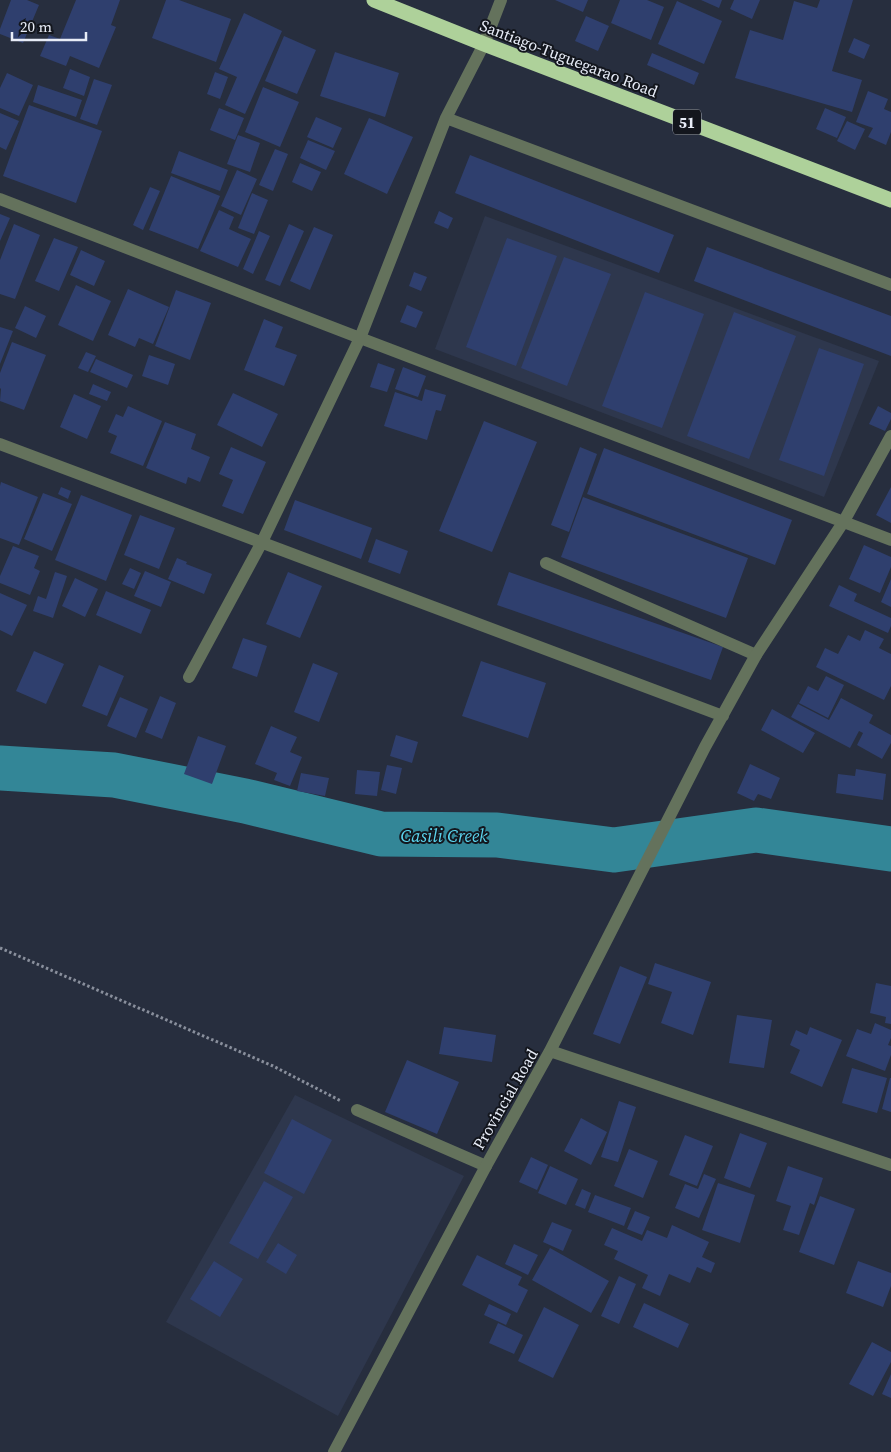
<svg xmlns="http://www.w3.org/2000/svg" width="891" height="1452" viewBox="0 0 891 1452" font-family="'Source Serif 4',serif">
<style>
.built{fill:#2e374d}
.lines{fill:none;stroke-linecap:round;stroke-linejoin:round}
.river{stroke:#338697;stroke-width:45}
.building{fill:#2f3f6e}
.path{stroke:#898f9c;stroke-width:3;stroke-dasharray:2.5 2.5;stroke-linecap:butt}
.lane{stroke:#64725c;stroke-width:12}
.street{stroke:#64725c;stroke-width:12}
.highway{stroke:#aed19a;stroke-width:15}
.labels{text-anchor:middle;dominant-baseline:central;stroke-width:4;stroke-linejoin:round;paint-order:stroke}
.shield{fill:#13161d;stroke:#a7acb6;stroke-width:1}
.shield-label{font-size:15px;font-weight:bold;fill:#e7ecf7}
.street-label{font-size:16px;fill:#e7ecf7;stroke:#13161d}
.water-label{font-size:18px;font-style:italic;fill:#5bd4ed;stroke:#13161d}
</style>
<rect width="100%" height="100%" fill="#272e3e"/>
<path class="built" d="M485 216 879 361 824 497 435 349Z
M295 1095 464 1176 338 1416 166 1322Z"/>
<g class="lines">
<path class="river" d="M0 768 114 775 245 801 381 834 497 835 614 850 756 830 891 849"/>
</g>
<path class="building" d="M11 0H27L39 5 23 43 0 34V29Z
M76 0H120L111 25 116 27 99 68 70 56 66 66 40 56 49 35 60 39Z
M166 0H179L231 19 216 62 152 38Z
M555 0H588L583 12Z
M620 0H647L664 7 651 40 611 23Z
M701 0H722L719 8Z
M734 0H760L752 19 730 9Z
M820 0H853L832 71 862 80 852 112 735 78 750 30 783 40 794 1 817 8Z
M677 1 722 21 704 64 658 44Z
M244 13 282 31 245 114 225 105 237 77 219 69Z
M586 16 609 26 598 51 575 41Z
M284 36 316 50 297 94 265 81Z
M854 38 870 45 864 59 848 52Z
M335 52 399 73 385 117 320 96Z
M652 53 699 73 694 85 647 65Z
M70 69 90 77 84 96 63 88Z
M215 72 228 77 220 99 207 94Z
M7 73 33 85 19 116 0 108V88Z
M94 79 112 85 97 125 80 119Z
M38 85 82 100 76 117 33 102Z
M263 87 299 102 280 147 245 132Z
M868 91 888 99 884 109 891 112V132L886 145 868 137 873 128 856 122Z
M29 105 102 131 76 203 3 176Z
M219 108 244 118 235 140 210 130Z
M825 108 846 117 837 138 816 129Z
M0 113 19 121 6 150 0 147Z
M316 117 342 128 333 148 307 137Z
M369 118 413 137 387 194 344 174Z
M847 121 865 129 855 150 837 141Z
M238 135 260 143 250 172 227 164Z
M308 140 335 151 326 170 300 158Z
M275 149 288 154 273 191 259 185Z
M179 151 228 170 220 191 171 173Z
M470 155 674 235 659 273 455 193Z
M300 163 321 172 312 191 292 182Z
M237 170 257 179 241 215 221 206Z
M171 176 220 196 198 249 149 230Z
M150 187 160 191 143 230 133 225Z
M252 193 268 200 254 234 238 228Z
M219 210 234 217 229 229 251 239 238 267 200 251Z
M439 211 453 218 448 229 434 223Z
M0 214 10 218 0 241Z
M14 224 40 235 15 299 0 294V260Z
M289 224 304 231 280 286 265 280Z
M314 227 333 235 310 290 290 281Z
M259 231 270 236 253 274 243 269Z
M54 238 78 247 59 291 35 281Z
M507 238 557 256 516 366 466 347Z
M707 247 891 316V356L694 281Z
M81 250 105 261 94 286 70 275Z
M564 257 611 274 567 386 521 368Z
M414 272 427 277 421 291 409 286Z
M76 285 111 301 93 341 58 325Z
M128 289 169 307 153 344 139 338 135 347 108 335Z
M176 290 211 303 190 360 155 346Z
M645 292 704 314 662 428 602 406Z
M407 305 423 312 416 328 400 322Z
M25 306 46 316 36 338 15 328Z
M734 312 796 336 749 459 687 436Z
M264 319 283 327 275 347 297 355 284 386 244 370Z
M0 327 13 331 0 364Z
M12 342 46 355 24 410 0 401 1 389 0 388V373Z
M819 348 864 364 824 476 779 460Z
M86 352 96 356 88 372 78 368Z
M149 355 175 364 168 385 142 376Z
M96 359 133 375 127 388 90 372Z
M378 363 395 369 387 392 370 387Z
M403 367 426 376 418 397 395 389Z
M93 384 111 392 107 401 89 394Z
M425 389 446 395 441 411 436 410 427 440 384 426 395 392 422 401Z
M233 393 278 414 262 447 217 425Z
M74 394 101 406 87 439 60 427Z
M128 406 162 421 143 466 110 453 117 436 108 432 116 414 123 417Z
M878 406 891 413V419L885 431 869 424Z
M484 421 537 442 492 552 439 531Z
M165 422 196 434 191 449 210 457 200 482 188 477 186 484 146 468Z
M231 447 266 462 243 514 222 506 233 480 219 474Z
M580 447 597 454 569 532 551 525Z
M604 448 792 520 775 565 587 494Z
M1 482 38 497 19 545 0 538V486Z
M61 487 71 491 68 499 58 494Z
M891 487V523L876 515Z
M43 493 72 504 52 551 24 539Z
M81 495 132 515 106 581 55 560Z
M583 497 748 558 726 618 561 557Z
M295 500 372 528 361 559 284 530Z
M140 515 175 528 159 569 124 555Z
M376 539 408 551 400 574 368 562Z
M864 545 891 557V567L880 593 849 579Z
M13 546 39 556 34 568 40 571 30 595 0 583V576Z
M177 558 187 562 186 564 212 574 204 594 168 579Z
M130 568 141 573 134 589 122 584Z
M145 571 171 582 161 607 134 596Z
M55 572 67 576 53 618 33 611 38 596 46 599Z
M288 572 322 586 300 638 266 624Z
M509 572 723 647 711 680 497 605Z
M75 578 98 589 85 617 62 606Z
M891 579V607L881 602Z
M839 585 857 594 854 601 891 618V626L888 633 829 606Z
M106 591 151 610 141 634 96 615Z
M0 593 27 605 12 636 0 630Z
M865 630 884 639 879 648 891 654V686L884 700 816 667 825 648 838 654 848 635 860 641Z
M243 638 267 646 257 677 232 668Z
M34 651 64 664 46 704 16 691Z
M481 661 546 683 528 738 462 716Z
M313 663 338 673 319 722 294 712Z
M99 665 124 676 107 716 82 706Z
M826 676 844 685 828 718 799 703 808 686 818 691Z
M160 696 176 703 162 739 145 732Z
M120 697 148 709 136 738 107 726Z
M841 698 873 715 869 723 891 735V743L882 759 857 745 863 733 859 731 850 748 791 717 798 704 829 720Z
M772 709 815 733 803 753 761 730Z
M271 726 297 737 290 752 302 757 290 786 274 780 277 773 255 764Z
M396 735 418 742 412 763 390 756Z
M198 736 226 746 212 784 184 774Z
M750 764 780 778 771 799 758 794 754 801 737 793Z
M387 765 402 768 396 794 381 790Z
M856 769 886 774 883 800 836 793 838 774 855 776Z
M357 770 380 772 377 796 355 794Z
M301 773 329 778 325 796 297 791Z
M655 963 711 982 693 1035 661 1023 672 992 648 984Z
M620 966 647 977 620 1044 593 1034Z
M876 983 891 986V1024L885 1023 886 1017 870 1013Z
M737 1015 772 1020 764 1068 729 1063Z
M875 1023 891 1030V1038L888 1045 891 1046V1055L885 1071 846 1056 857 1029 871 1034Z
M444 1027 496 1035 492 1062 439 1054Z
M810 1027 842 1040 822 1087 790 1073 800 1050 790 1045 796 1030 807 1035Z
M407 1060 459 1082 437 1134 385 1112Z
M852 1068 887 1078 877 1113 842 1103Z
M890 1078H891V1112L882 1109Z
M619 1101 636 1107 618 1162 601 1157Z
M581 1118 607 1132 591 1165 564 1151Z
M292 1119 332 1140 304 1194 264 1173Z
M740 1133 767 1143 750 1188 724 1178Z
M685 1135 713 1146 697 1186 669 1175Z
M629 1149 658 1161 643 1198 614 1186Z
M531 1157 548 1165 537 1190 519 1182Z
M550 1166 578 1179 566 1205 538 1193Z
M788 1166 823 1178 814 1205 810 1203 799 1235 783 1230 791 1206 776 1201Z
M704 1174 716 1179 699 1218 675 1208 685 1184 698 1189Z
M264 1181 293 1197 258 1259 229 1243Z
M718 1183 755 1195 740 1243 702 1230Z
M582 1189 591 1193 585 1209 575 1205Z
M595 1195 631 1208 624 1226 588 1212Z
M820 1196 855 1209 834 1265 799 1252Z
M635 1211 650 1217 642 1235 627 1229Z
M552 1222 572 1230 563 1251 543 1242Z
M672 1225 709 1242 702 1257 715 1263 711 1273 697 1267 690 1283 669 1274 660 1296 642 1288 648 1275 614 1259 618 1251 604 1245 612 1228 642 1241 647 1230 667 1238Z
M278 1243 297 1255 286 1274 266 1262Z
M514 1244 538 1255 528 1275 505 1264Z
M550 1248 609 1281 591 1313 532 1280Z
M477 1255 522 1277 518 1285 528 1290 517 1313 462 1285Z
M214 1261 243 1279 220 1317 190 1299Z
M858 1261 891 1273V1286L883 1307 846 1293Z
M619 1276 636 1284 619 1324 601 1316Z
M644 1303 689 1324 678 1348 633 1327Z
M489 1304 511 1314 506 1325 484 1315Z
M544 1307 579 1325 553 1378 518 1361Z
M498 1323 523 1335 514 1354 489 1343Z
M872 1342 891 1352V1362L873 1396 849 1384Z
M891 1374V1398L882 1394Z"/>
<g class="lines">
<path class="path" d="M0 948 273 1066 341 1101"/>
<path class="lane" d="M546 563 756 655
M357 1110 486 1166"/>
<path class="street" d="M446 118 891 285
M0 199 360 338 891 540
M0 444 723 716
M189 677 262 542 360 338 446 118 484 44 501 0
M550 1051 705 747 756 655 844 521 891 436
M334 1452 486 1166 550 1051 891 1165"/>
<path class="highway" d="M374 0 484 44 891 200"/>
</g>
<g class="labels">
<rect class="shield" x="673" y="109.5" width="28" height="25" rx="4"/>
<g class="shield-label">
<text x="687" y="122">51</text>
</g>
<g class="street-label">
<text transform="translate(569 58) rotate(21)">Santiago-Tuguegarao Road</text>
<text transform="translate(505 1099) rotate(-60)">Provincial Road</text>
</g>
<g class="water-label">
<text x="444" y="835">Casili Creek</text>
</g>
</g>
<path d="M12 32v8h74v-8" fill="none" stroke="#e7ecf7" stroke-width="2.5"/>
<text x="20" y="32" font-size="15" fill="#e7ecf7" stroke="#13161d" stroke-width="4" paint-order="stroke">20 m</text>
</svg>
